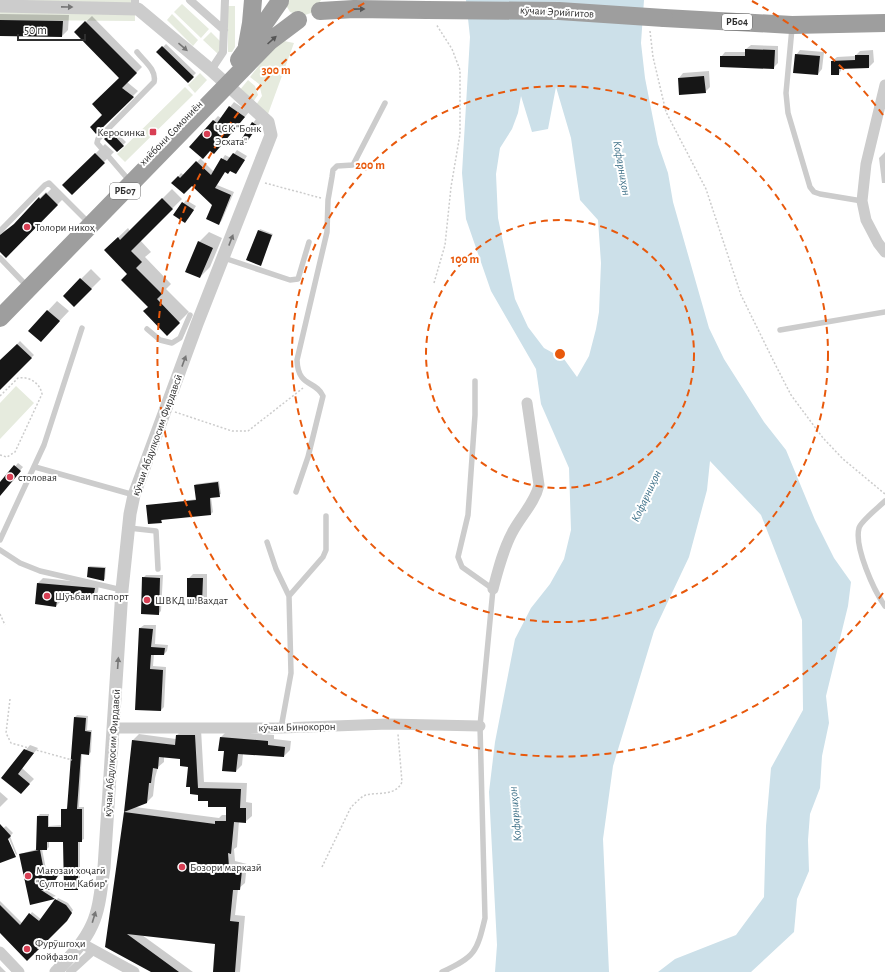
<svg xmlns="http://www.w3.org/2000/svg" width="885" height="972" viewBox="0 0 885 972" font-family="'Alegreya Sans',sans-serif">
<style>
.green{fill:#e6ebde}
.water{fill:#cce0e9;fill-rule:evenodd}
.shadow{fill:#0003;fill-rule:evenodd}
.building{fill:#161616}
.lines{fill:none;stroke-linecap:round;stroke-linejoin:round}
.path{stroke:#ccc;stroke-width:1.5;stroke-dasharray:2 2;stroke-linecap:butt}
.service{stroke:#ccc;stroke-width:5.5}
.pedestrian{stroke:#ccc;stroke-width:8}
.minor{stroke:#ccc;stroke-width:11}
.tertiary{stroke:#ccc;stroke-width:13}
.trunk{stroke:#9e9e9e;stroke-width:18}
.trunk-bridge{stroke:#9e9e9e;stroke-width:18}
.oneway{fill:#767676}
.oneway2{fill:#565656}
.ring{fill:none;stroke:#e8590c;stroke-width:2;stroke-dasharray:7 5}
.poi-dot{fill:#d83f54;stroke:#fff;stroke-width:1.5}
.labels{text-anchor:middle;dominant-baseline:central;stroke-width:4;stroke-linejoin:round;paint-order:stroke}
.shield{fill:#fff;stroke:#6d6d6d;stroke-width:1}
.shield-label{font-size:10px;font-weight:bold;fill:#2f2f2f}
.street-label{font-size:11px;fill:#2f2f2f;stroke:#fff}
.poi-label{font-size:11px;fill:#2f2f2f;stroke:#fff;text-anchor:start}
.water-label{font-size:12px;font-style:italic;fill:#43748b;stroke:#fff}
.centre{fill:#e8590c;stroke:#fff;stroke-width:2}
.ring-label{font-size:12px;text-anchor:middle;font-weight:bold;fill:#e8590c;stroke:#fff;stroke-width:4;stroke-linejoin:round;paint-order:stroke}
</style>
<rect width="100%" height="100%" fill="#fff"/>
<path class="green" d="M0 0H135V21L0 20Z
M283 0H321L314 12 302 16 290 12Z
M182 4 209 29 201 38 174 12Z
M228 6H235V47L232 52H228Z
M172 14 198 40 193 46 167 20Z
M211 32 220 41V49L218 54 203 40Z
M279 40 294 43 268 114 256 105 262 96 259 84 250 77Z
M200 73 207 80 195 93 188 85Z
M248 80 255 86 258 95 253 102 239 91Z
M185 87 193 95 125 162 117 154Z
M16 386 34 403 0 439V403Z"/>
<path class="water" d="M466 0H644L641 43 645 78 658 144 668 173 673 202 709 328 724 359 764 422 786 450 815 520 834 558 851 582 848 606 826 696 829 723 822 756 820 788 810 814 808 840 809 871 797 899 794 932 751 972H658L675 959 736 935 764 897 766 826 771 768 803 710 802 620 761 515 710 461 707 490 689 557 654 631 613 766 603 839 609 972H495L497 945 489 792 495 742 515 639 531 608 550 584 564 559 571 530 569 468 541 404 536 369 491 291 466 219 462 173 470 37ZM556 87 571 138 580 200 598 220 601 263 599 312 596 329 589 356 577 377 564 359 544 348 528 327 515 299 498 218 496 174 500 148 512 129 518 113 521 96 532 132 548 129Z"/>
<path class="shadow" d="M0 14 69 15 68 30 62 36 0 35Z
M92 16 142 67 127 82 138 91 96 133 120 78 75 32Z
M166 44 196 73 188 81 158 52Z
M751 45 778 46V63L773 68 721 57 725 52H746V49Z
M800 50 824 52 822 69 818 74 796 55Z
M873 50 874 62 869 67H843L839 74 832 61 837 57 855 56 860 51Z
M709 71 710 87 705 92 679 78 683 73Z
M234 102 249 112 219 148 210 149 201 159 214 172 225 155 231 158 237 150 247 156 236 173 231 170 228 173 225 171 217 185 234 192 222 220 219 224 213 205 192 185 173 183 181 173 184 175 202 157 190 147 218 116 221 118Z
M257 118 262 121 250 137 253 123Z
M114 130 126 142 117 151 105 139Z
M105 144 114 152 72 194 64 185Z
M885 152V183H882L879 158Z
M53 187 64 198 6 256 0 250V233L10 228 46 192 47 193Z
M172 189 182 199 140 240 151 252 145 257 171 284 166 289 189 312 167 334 128 274 105 250 128 228 130 231Z
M186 200 196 206 188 219 175 215Z
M260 229 273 234 261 263 248 259Z
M209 232 222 238 210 267 200 277 199 242Z
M91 269 101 279 74 306 64 296Z
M57 301 69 311 50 331H29Z
M20 341 34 355 0 389V362Z
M18 463 23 467 0 495V484Z
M219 481 221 494 211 497 213 512 211 514 163 519 161 522 147 506 197 499 195 485 196 484Z
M90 566 106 567 105 579 103 580 88 567Z
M193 574H207V597L202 602 188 579Z
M146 575H163L161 611 158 614 143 578Z
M43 578 99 584 98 592 93 597 61 593V601L56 606 36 604 38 583Z
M144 625H156L155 644 168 645 167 651 164 654H154L153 666 166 667 164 707 161 710 136 709 140 628Z
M77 715 88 716 87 730H92L91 752 89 754 82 753 79 807H84V839L80 841V887L78 889 64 841H49V847L47 849H42L46 869H61L51 887 49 889H44L56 896 31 904 20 854 37 849 38 816 40 814H49V826L62 825V810L68 808 75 717Z
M183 729H201L204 782 247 783 246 802 252 803V816L245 822 239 821 237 847 234 849 235 861 247 864 245 883 238 889 235 915 245 916 240 972H214L216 943 142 935 193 972H154L106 946 125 812 128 809 133 740 139 734 176 739 177 735ZM164 756 180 758 189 766 199 794 209 800 227 806V815H222L219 818 135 807 147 802 153 796 155 778 158 767 164 762Z
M227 731 274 735V739L291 741 290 750 284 756 243 754 242 765 236 771 225 751 221 737Z
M30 745 38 748 22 768 34 779 25 788 2 778Z
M0 792 8 799 0 807Z
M6 826 13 833 10 836 17 854 16 855 7 834 0 862V831Z
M58 898 68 903 73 910 69 917 0 932V901L23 924 32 912 42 920Z
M0 966 6 972H0Z"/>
<path class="building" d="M0 20 63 21 62 37 0 36Z
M85 21 137 73 122 88 134 97 96 134 90 127 102 115 92 104 119 78 74 32Z
M162 46 194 77 188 83 156 52Z
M745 49 775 50 774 69 720 67V56H745Z
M795 54 820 56 818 75 793 73Z
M855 55H869V68L839 69V75H831V61L855 60Z
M704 76 706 93 679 95 678 78Z
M229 106 245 117 214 154 210 151 203 159 189 147 213 120 217 123Z
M252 122 258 126 246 143 241 140Z
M111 132 124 146 117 152 104 139Z
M95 153 105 163 72 195 62 185Z
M233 153 245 160 236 174 230 171 228 174 225 172 215 188 231 195 219 225 206 219 212 205 192 186 184 194 171 183 178 176 180 178 196 161 211 175 221 158 227 161Z
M46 193 58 205 6 258 0 252V235L14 224 39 197 40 199Z
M162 198 173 209 131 251 142 262 136 268 162 294 157 299 180 323 167 336 143 311 148 307 121 280 127 274 104 250 118 237 120 240Z
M182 202 194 210 185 223 173 215Z
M258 230 272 235 261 266 246 260Z
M198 241 213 248 200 278 185 272Z
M80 278 92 289 74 307 63 296Z
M47 310 60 321 41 342 28 331Z
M17 344 32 358 0 390V360Z
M14 465 21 471 0 496V482Z
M218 482 220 497 210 498 211 515 161 520 162 523 148 524 146 505 196 500 194 485Z
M88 567 105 568 104 581 87 577Z
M142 577 160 578 159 615 141 614Z
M187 578H203L202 603H187Z
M37 583 95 588 93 598 58 594 56 607 35 604Z
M139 628 153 629 151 647 165 648 164 655H151L150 669 163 670 161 711 135 710Z
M74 717 86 718 85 731 91 732 89 755 81 754 77 809H82V842H78V890H64L63 842H47V850H40L44 871H61L49 890H41L55 899 30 905 19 854 39 850H36L37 816H48V827H61V809H67Z
M176 735H195L198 788 241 789 240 808H246V823L234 822 231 854 228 853 229 867 242 870 240 890H233L230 921 239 922 235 972H213L215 944 127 934 179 972H151L105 947 124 812 215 824V821H226V807H208V801H198V795L190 794V787H186L188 767 180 766V759L159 757 158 769 153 768 151 783H149L147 803 124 812 132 740 175 745Z
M220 737 268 741V745L285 747 284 757 238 754 236 772 222 771 224 751H218Z
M24 749 34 753 18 774 30 784 21 794 1 778Z
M0 824 11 836 8 839 16 857 0 863Z
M55 899 66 905 72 913 67 921 27 961 0 933V905L20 925 29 913 39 921Z"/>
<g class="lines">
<path class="path" d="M650 31 653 57 666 112 706 189 741 295 774 362 791 395 823 438 843 459 885 494
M265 183 321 198
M434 283 445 245 451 187 460 134V70L452 49 436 24
M0 396 18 378C29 376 40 383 42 394L15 452 7 457 0 455
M175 412 232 431H248L303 388
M0 614 5 625
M10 699 6 733 11 743 72 760
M322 867 351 807C356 803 360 797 366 795 379 792 396 796 402 782L398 734"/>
<path class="service" d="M792 28 786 93 788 113 810 187 814 192 820 194 862 201
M127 178 97 143 98 139 154 82C157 70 144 61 137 52
M0 231 45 185 49 183 86 220
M0 258 24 283
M224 258 290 280 298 279 309 242
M147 329 160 340 172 343 180 338 190 315
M780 330 885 312
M35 467 134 495
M296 492 308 457 323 396C316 380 298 388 297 360L327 232 328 200 332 177 333 170 337 166 353 165 385 103
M885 501C879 507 861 521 859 528 854 547 874 591 885 606
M129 528 156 531 158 569
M0 540 44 445 82 328
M267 542 276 569 289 596 291 673 281 728
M0 550 20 563 40 571 122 590
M289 596 323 557 326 550V516
M442 972C475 957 477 952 485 918L480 726 493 589 462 567 458 557 468 515 475 415V381"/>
<path class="pedestrian" d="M135 0V8
M190 0 224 30
M211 70 223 52 225 0
M70 972 94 950"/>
<path class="minor" d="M885 85 866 164 862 201 866 220 878 243 885 252
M493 589C498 570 503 550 512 533 520 517 535 503 539 485L527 403
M114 728H281L388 724 480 726
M81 943 134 972
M0 952 19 972"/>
<path class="tertiary" d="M0 6 138 9 211 70 268 122 271 135 197 324 134 495 130 514 122 590 104 868C101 887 100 908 92 925 84 943 69 958 56 972"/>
<path class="trunk" d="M320 11 354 9 427 10
M664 18 792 25 885 23
M247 45 251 23 253 0
M239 60 280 1
M0 318 270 41 298 20"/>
<path class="trunk-bridge" d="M427 10 559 11 664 18"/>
</g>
<defs><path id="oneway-solid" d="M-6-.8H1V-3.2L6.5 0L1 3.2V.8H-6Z"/></defs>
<g class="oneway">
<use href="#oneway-solid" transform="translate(67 7) rotate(1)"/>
<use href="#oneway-solid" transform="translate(183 47) rotate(41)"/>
<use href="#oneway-solid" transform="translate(231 240) rotate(-69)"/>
<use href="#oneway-solid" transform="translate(184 361) rotate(-70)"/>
<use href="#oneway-solid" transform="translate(118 663) rotate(-86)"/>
<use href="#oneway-solid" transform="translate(94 917) rotate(-73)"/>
</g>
<g class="oneway2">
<use href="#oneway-solid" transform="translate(359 9) rotate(-1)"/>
<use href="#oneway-solid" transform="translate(272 40) rotate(-42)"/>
</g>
<g class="ring">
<circle cx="560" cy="354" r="134"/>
<circle cx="560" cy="354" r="268"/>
<path d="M883 593A402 402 0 1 1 368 1M752 1A402 402 0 0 1 883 115"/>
</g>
<g class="poi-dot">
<rect x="149" y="128" width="8" height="8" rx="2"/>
<circle cx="207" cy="134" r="4"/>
<circle cx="27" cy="227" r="4"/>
<circle cx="10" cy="477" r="4"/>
<circle cx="47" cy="596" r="4"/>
<circle cx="147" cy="600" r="4"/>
<circle cx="182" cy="867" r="4"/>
<circle cx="28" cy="876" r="4"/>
<circle cx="27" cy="949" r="4"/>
</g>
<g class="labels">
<g class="shield">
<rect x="722" y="14" width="30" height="16" rx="3"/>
<rect x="110" y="183" width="30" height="16" rx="3"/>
</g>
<g class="shield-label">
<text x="737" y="22">РБ04</text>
<text x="125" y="191">РБ07</text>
</g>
<g class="street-label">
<text transform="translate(557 12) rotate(3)">кӯчаи Эрийгитов</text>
<text transform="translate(171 133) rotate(-46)">хиёбони Сомониён</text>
<text transform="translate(157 435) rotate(-70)">кӯчаи Абдулқосим Фирдавсӣ</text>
<text transform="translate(297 727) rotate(-1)">кӯчаи Бинокорон</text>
<text transform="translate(112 753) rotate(-86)">кӯчаи Абдулқосим Фирдавсӣ</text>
</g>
<g class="poi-label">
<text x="215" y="128">ҶСК "Бонк<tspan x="215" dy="13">Эсхата"</tspan></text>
<text x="145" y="132" text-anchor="end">Керосинка</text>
<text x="35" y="227">Толори никоҳ</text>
<text x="18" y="477">столовая</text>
<text x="55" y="596">Шӯъбаи паспорт</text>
<text x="155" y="600">ШВКД ш.Вахдат</text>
<text x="190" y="867">Бозори марказӣ</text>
<text x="36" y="870">Мағозаи хоҷагӣ<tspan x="36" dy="13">"Султони Кабир"</tspan></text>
<text x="35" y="943">Фурӯшгоҳи<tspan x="35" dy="13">пойфазол</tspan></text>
</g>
<g class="water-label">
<text transform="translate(622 168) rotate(80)">Кофарниҳон</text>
<text transform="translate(646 496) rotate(-65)">Кофарниҳон</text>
<text transform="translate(515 814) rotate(-95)">Кофарниҳон</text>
</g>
</g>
<circle cx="560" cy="354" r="6" class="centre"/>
<g class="ring-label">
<text x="276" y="74">300 m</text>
<text x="370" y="169">200 m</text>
<text x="465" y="263">100 m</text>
</g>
<path d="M18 34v6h67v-6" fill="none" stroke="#2f2f2f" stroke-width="2"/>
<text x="24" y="34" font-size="12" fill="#2f2f2f" stroke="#ffffff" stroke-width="3" paint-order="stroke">50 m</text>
</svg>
